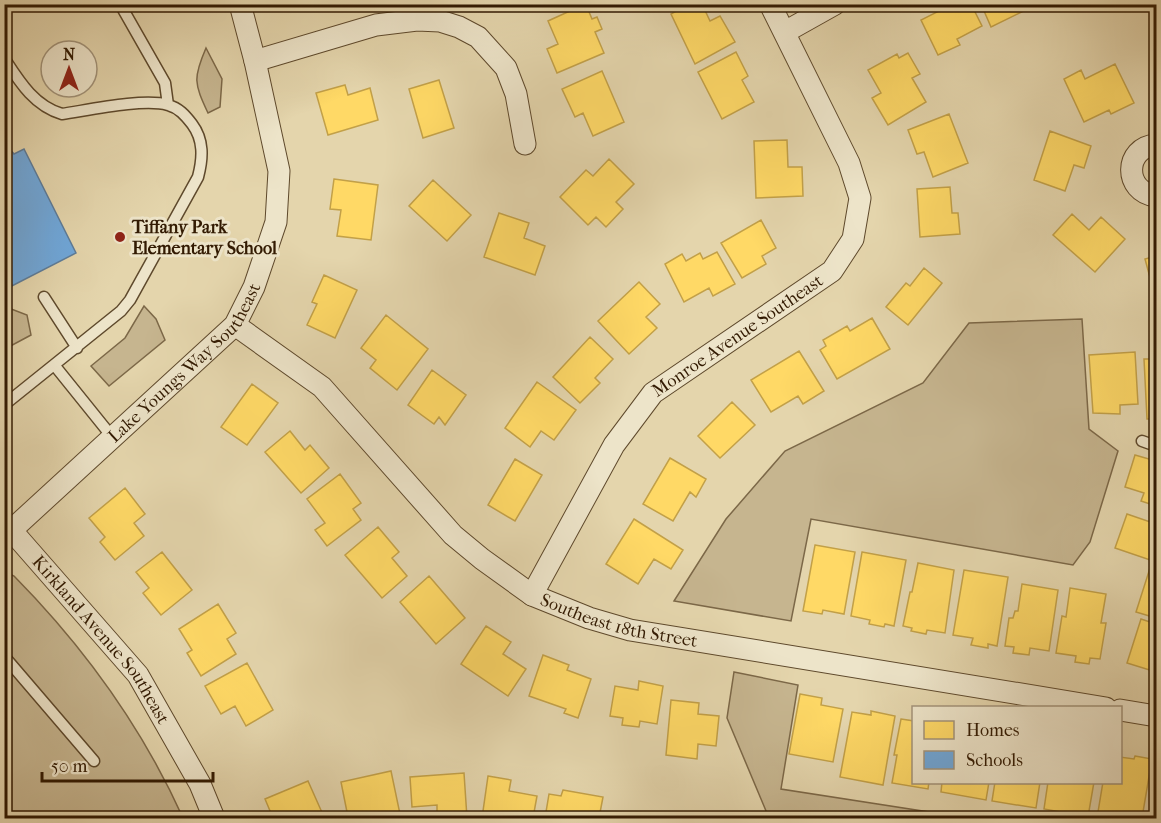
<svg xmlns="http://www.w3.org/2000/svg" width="1161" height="823" viewBox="0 0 1161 823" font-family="'IM FELL French Canon',serif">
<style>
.green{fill:#c6b58f;stroke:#7c6848;stroke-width:1.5}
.homes{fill:#ffd966;stroke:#c2a048;stroke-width:1.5}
.schools{fill:#6fa8dc;stroke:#5d7d9b;stroke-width:1.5}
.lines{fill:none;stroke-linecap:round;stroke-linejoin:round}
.lane-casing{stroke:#5e492c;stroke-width:13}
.street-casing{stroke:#5e492c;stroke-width:23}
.lane{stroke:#ede4c9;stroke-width:10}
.street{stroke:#ede4c9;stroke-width:21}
.poi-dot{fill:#8f2418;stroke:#ede4c9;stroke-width:2}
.labels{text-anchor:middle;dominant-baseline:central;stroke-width:6;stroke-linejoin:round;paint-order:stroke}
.poi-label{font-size:18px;font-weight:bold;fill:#321a02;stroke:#ede4c9;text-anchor:start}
.street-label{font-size:18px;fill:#321a02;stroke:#ede4c9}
</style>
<rect width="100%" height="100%" fill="#e4d5ac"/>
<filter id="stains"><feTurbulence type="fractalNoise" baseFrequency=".00333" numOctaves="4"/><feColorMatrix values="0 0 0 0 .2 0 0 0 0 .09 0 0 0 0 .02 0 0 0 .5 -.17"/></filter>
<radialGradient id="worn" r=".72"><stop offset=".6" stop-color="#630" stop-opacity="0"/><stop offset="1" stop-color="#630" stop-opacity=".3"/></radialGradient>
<path class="green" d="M206 48 222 79 220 107 208 113C194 83 193 78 206 48Z
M144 306 156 319 165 340 109 386 91 366 125 338Z
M6 307 27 315 31 335 5 349Z
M1082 319 1089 429 1118 451 1090 542 1073 565 811 519 791 621 674 601 726 519 785 451 923 383 969 323Z
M4 571 14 576C84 647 142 727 183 818H5Z
M734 672 798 685 781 789 968 818H769L727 718Z"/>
<path class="homes" d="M688 4H702L710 21 720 16 735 42 695 64 671 14Z
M943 4H971L982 26 957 39 960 45 938 55 921 20 945 8Z
M981 4H1038L991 27Z
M583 5 584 9 587 7 592 19 597 17 602 29 595 32 604 53 557 73 547 49 558 44 548 21Z
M1150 31H1156V88L1151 89Z
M736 52 748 76 742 80 754 102 722 119 698 72Z
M908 53 920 74 912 78 926 102 888 125 872 98 881 93 868 70 897 54 899 58Z
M1115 64 1134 103 1111 114 1109 110 1084 122 1064 79 1081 70 1085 79Z
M602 71 624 122 593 136 583 113 575 117 562 89Z
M439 80 454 128 423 138 409 89Z
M345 85 348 95 370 88 378 120 328 135 316 93Z
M949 114 968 163 933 177 924 152 917 154 908 130Z
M1050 131 1091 146 1084 168 1074 165 1065 191 1034 180Z
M787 140 788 167H802L803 196 756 198 754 141Z
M609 159 634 184 616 202 623 209 606 227 596 217 588 225 560 197 586 170 593 176Z
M334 179 378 185 371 240 337 236 341 210 330 209Z
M433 180 471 215 447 241 409 206Z
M950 187 952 213H958L960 234 920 237 917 189Z
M499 213 529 223 524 238 545 246 535 275 484 257Z
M1072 214 1089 230 1101 217 1125 239 1095 272 1053 235Z
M761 220 776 248 762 256 766 264 742 278 721 243Z
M717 252 735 284 713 296 709 288 684 302 665 264 682 254 686 261 700 253 703 259Z
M1156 256V295L1155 296 1145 259Z
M924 268 942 283 908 325 886 307 906 283 910 286Z
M324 275 357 290 335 338 307 325 317 304 312 302Z
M639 282 660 304 646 317 657 328 629 354 598 321Z
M386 315 428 349 397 390 370 368 376 360 361 348Z
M872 318 890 349 837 379 820 350 826 346 823 340 847 326 850 331Z
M590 337 613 359 595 378 600 383 580 403 553 377Z
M799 351 824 391 803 404 798 396 771 412 751 380Z
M1135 352 1138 404 1120 405V414L1093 413 1089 355Z
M1144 359H1156V419H1147Z
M432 370 466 395 445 425 439 417 434 424 408 405Z
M537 382 576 410 554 440 541 431 530 447 505 428Z
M252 384 278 403 247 445 221 427Z
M732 402 755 425 720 458 698 436Z
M290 431 305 450 310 445 329 468 301 493 265 452Z
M1135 455 1156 461V506L1141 501 1144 493 1125 487Z
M670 458 706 479 696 497 690 492 673 521 643 504Z
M515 459 542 475 515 521 488 505Z
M340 474 361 503 353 509 361 520 327 546 315 530 325 523 307 499Z
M125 488 145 514 134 523 144 536 115 560 100 542 105 537 89 518Z
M1127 514 1156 524V522V562L1115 548Z
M634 519 683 550 671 569 654 559 638 584 606 564Z
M378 527 399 552 392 558 407 576 382 598 345 555Z
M815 545 855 552 844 614 823 610 822 614 803 611Z
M162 552 192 590 161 615 143 593 149 588 136 572Z
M862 552 906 560 894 626 885 624 884 627 869 624 870 620 851 616Z
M918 563 954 570 945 633 927 630 926 634 911 631 912 628 903 626 910 592H912Z
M1150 568 1156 571V618L1136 612Z
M964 570 1008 577 997 646 988 644V648L971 645 973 638 953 635Z
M429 576 465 618 436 644 400 602Z
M1022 584 1058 590 1049 651 1030 648 1029 655 1013 653 1014 647 1005 646 1009 618H1013L1015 611H1018Z
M1070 588 1106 594 1101 623H1106L1100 659 1090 658 1089 664 1075 662 1076 656 1056 653 1062 616 1066 617Z
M218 604 236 633 227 639 236 654 201 676 187 653 192 650 179 629Z
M1141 619 1156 624V672L1127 663Z
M486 626 511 642 503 654 526 669 508 696 461 664Z
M543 655 569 665 567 670 591 679 578 718 564 713 566 709 529 696Z
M247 663 273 710 246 726 235 706 221 714 205 686Z
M639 681 663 686 657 724 640 721 639 727 622 725 623 718 610 716 615 686 638 690Z
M800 694 822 698 821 705 843 709 833 762 789 754Z
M671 700 699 703 698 714 719 716 716 746 698 744 697 759 666 755Z
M871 711 895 716 883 785 840 777 852 712 871 715Z
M901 719 914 721V782H929L928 789 892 783 897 755H894Z
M1135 756 1152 759 1142 818H1097L1103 782H1120V757L1134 759Z
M391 771 400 814 373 818 372 812 348 817 341 782Z
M464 773 467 818H437V805L412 807 410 777Z
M488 776 511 780 509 791 537 796 533 818H482Z
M308 781 324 817 273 818 265 799Z
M942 782H989L986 800 941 792Z
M995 782H1040L1036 808 992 801Z
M1048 782H1094L1088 817 1044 809Z
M563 790 603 797 599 818H545L549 794 561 796Z
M641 813 667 818H640Z"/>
<path class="schools" d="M4 142 14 154 24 149 76 253 4 290Z"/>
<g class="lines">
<defs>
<path id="lane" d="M120 4 165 83 168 105
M4 58C19 81 34 106 62 114 89 110 144 98 168 105 179 108 185 115 192 124 204 140 203 158 198 177L130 300 121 311 4 405
M44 297 77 348
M55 366 113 438
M1142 441 1156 446
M4 656 94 761"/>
<g id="street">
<path d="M785 32 835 4"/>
<path d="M255 61 376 25 417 20 440 21 459 27 478 37 506 68 516 94 525 144"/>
<path d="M1156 145C1124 147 1123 192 1156 196"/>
<path id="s1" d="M235 325 322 387 453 535 482 559 532 595 589 618 630 630 1106 708"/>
<path id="s2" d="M12 531 138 675 200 784 214 818"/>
<path id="s3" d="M4 537 235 325 254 287 276 222 279 171 255 61 240 4"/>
<path id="s4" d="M532 595 614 445 653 393 832 271 853 239 860 198 849 163 770 4"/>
<path d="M1120 710 1156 716"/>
</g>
</defs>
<use href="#lane" class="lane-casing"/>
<use href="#street" class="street-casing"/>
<use href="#lane" class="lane"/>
<use href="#street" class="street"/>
</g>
<circle class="poi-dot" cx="120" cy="237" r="6"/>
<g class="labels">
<g class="poi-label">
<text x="132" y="227">Tiffany Park<tspan x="132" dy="21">Elementary School</tspan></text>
</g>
<g class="street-label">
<text stroke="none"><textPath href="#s4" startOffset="338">Monroe Avenue Southeast</textPath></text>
<text stroke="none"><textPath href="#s3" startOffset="252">Lake Youngs Way Southeast</textPath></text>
<text stroke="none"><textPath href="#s1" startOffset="495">Southeast 18th Street</textPath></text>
<text stroke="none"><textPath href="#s2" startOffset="141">Kirkland Avenue Southeast</textPath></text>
</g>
</g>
<rect width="1161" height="823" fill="none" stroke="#e4d5ac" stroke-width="24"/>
<rect x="6" y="6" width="1149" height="811" fill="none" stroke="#321a02" stroke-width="3"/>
<rect x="12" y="12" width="1137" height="799" fill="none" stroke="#321a02" stroke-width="1.5"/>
<rect x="912" y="706" width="210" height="78" fill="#ede4c9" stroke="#a29379" stroke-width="1.5"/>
<rect x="924" y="721" width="30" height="18" fill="#ffd966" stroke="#a29379" stroke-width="1.5"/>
<text x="966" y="736" font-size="18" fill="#321a02">Homes</text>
<rect x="924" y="751" width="30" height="18" fill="#6fa8dc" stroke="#a29379" stroke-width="1.5"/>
<text x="966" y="766" font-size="18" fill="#321a02">Schools</text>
<g transform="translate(69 69)"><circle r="28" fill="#ede4c9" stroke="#a29379" stroke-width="1.5"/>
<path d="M0-4.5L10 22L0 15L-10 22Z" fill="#8f2418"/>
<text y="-9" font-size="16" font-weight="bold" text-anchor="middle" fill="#321a02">N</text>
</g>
<path d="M42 772v9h171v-9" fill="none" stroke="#321a02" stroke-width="3"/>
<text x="51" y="772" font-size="18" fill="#321a02" stroke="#ede4c9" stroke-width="4.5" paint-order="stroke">50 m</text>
<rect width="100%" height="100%" filter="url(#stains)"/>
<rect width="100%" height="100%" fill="url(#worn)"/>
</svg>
